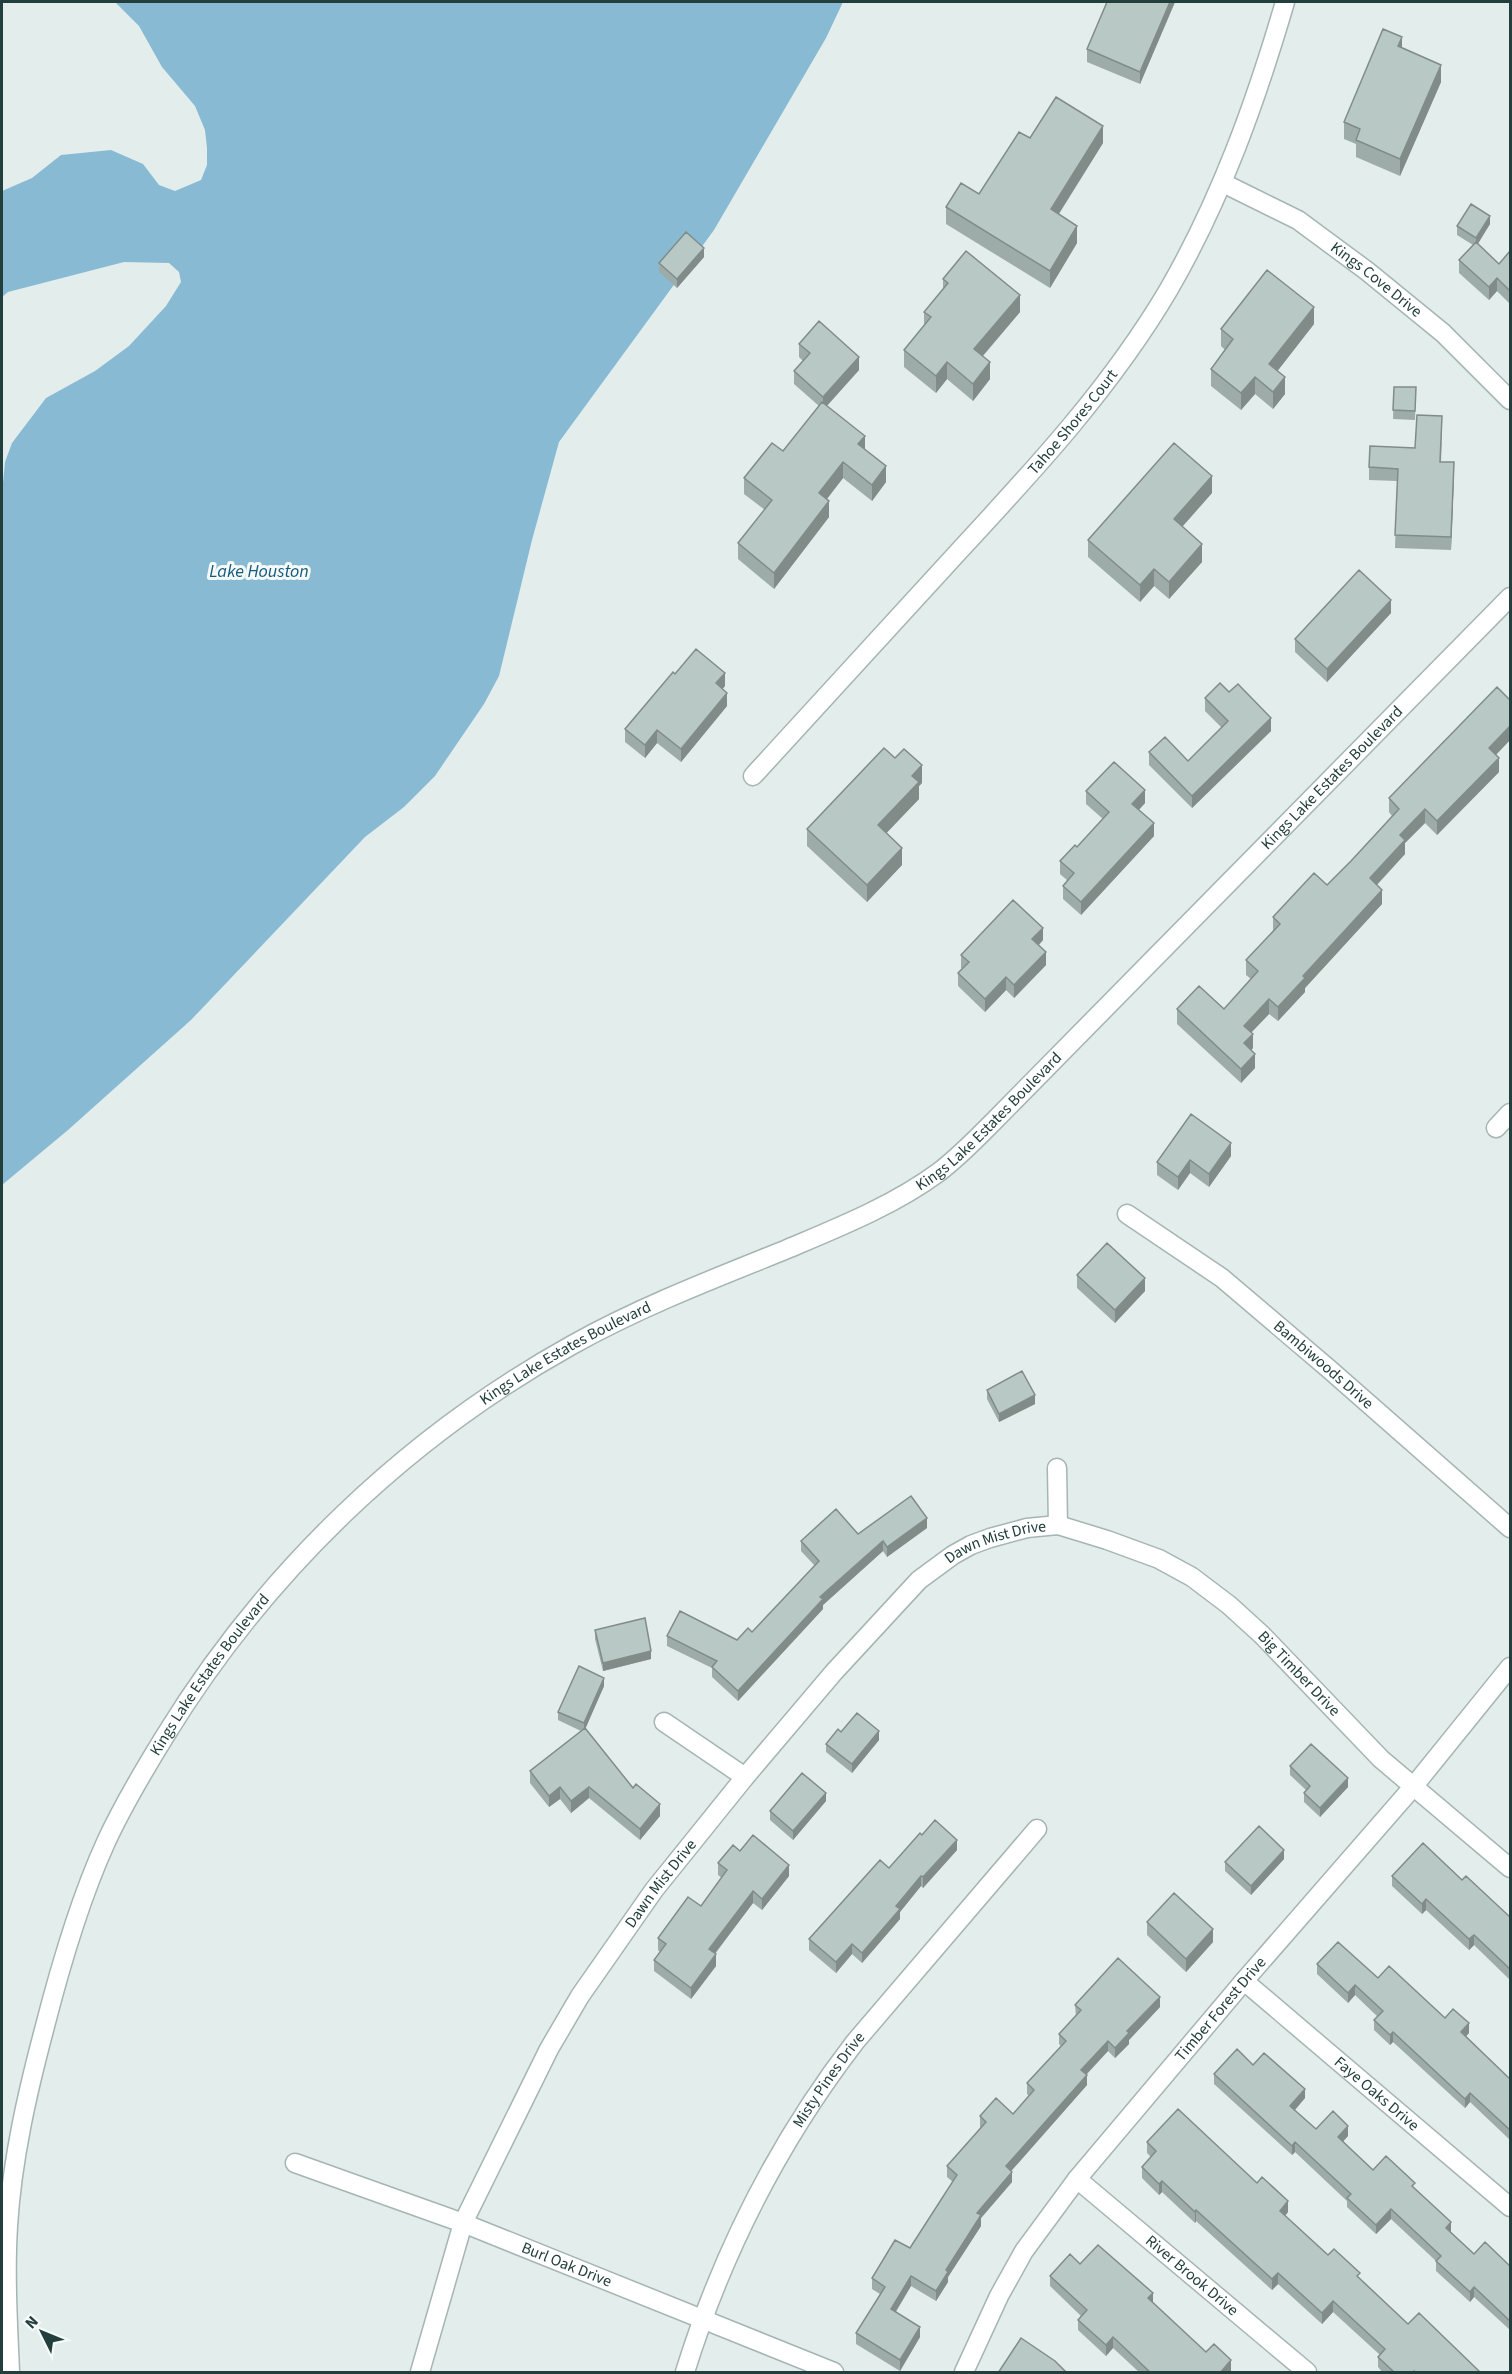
<svg xmlns="http://www.w3.org/2000/svg" width="1512" height="2374" viewBox="0 0 1512 2374" font-family="'Source Sans 3',sans-serif">
<style>
.water{fill:#89bad4}
.lines{fill:none;stroke-linecap:round;stroke-linejoin:round}
.minor-casing{stroke:#a5b5b3;stroke-width:21}
.minor{stroke:#fff;stroke-width:18}
.wall{fill:#9eaca9}
.shaded-wall{fill:#818c89}
.building{fill:#b8c8c4;stroke:#818c89;stroke-width:1.5}
.labels{text-anchor:middle;dominant-baseline:central;stroke-width:6;stroke-linejoin:round;paint-order:stroke}
.street-label{font-size:16px;fill:#223f3d;stroke:#f4faf8}
.water-label{font-size:18px;font-style:italic;fill:#19597e;stroke:#f4faf8}
</style>
<rect width="100%" height="100%" fill="#e3edeb"/>
<path class="water" d="M115 2H843L826 38 714 230 559 442 532 540 499 676 484 704 435 776 404 807 365 837 191 1020 68 1130 2 1185V493L5 462 12 443 46 398 95 371 129 346 166 306 181 282 179 272 169 263 124 262 8 292 2 297V191L32 178 61 155 111 150 143 164 159 185 175 191 201 180 207 165V148L205 130 195 106 162 67 139 26Z"/>
<g class="lines">
<defs>
<g id="minor">
<path id="s1" d="M1223 183 1298 220 1367 271 1443 333 1510 400"/>
<path id="s2" d="M753 776C822 701 891 626 960 550 1036 468 1112 386 1169 289 1221 199 1256 101 1285 2"/>
<path d="M1496 1128 1510 1113"/>
<path id="s3" d="M1127 1214 1222 1278 1329 1369 1510 1528"/>
<path d="M1057 1468 1058 1525"/>
<path d="M664 1722 745 1777"/>
<path id="s4" d="M1244 1981 1510 2207"/>
<path id="s5" d="M295 2163 463 2223 834 2372"/>
<path id="s6" d="M1077 2179 1307 2372"/>
<path id="s7" d="M10 2372C8 2324 5 2274 8 2226 12 2160 27 2094 44 2030 60 1967 79 1901 106 1842 123 1805 144 1770 165 1736 265 1573 405 1438 572 1345 640 1307 713 1279 785 1250 837 1228 893 1206 939 1172 960 1156 978 1137 996 1119L1510 597"/>
<path id="s8" d="M420 2372 463 2223 549 2049 580 1996 654 1890 745 1777 834 1672 919 1580 953 1555 971 1545 990 1538 1027 1528 1058 1525 1107 1540 1159 1559 1192 1577 1229 1605 1262 1635 1381 1759 1510 1868"/>
<path id="s9" d="M685 2372C722 2253 779 2141 855 2042L1037 1829"/>
<path id="s10" d="M964 2372 999 2296 1024 2251 1077 2179 1244 1981 1413 1787 1510 1667"/>
</g>
</defs>
<use href="#minor" class="minor-casing"/>
<use href="#minor" class="minor"/>
</g>
<path class="wall" d="M1107 2H1175L1140 84 1087 62V49Z
M1402 48 1441 82 1400 176 1356 157V144L1344 139V122Z
M1030 138 1103 143 1059 214 1077 243 1050 288 946 224V207L979 194Z
M1490 224 1477 244 1499 264 1510 251V304L1497 291 1489 300 1459 273V260L1473 245 1457 235V226Z
M704 257 677 288 659 272V263Z
M943 279 1020 312 983 356 990 379 973 401 947 379 936 393 904 367V350L924 325V312L943 289Z
M1314 324 1277 371 1285 394 1273 409 1255 394 1241 410 1211 386V369L1225 350 1221 346V329Z
M799 344 859 370 827 406 865 449 886 482 872 501 843 478 827 499 829 517 774 589 738 559V543L765 510 744 494V478L783 451 819 406 794 384V371L803 361 799 357Z
M1394 387H1416L1415 420 1393 419Z
M1442 429 1441 462 1454 475 1451 550 1395 548 1397 481 1369 480V467L1415 448Z
M1212 493 1182 527 1202 562 1169 599 1154 586 1140 602 1088 557V540Z
M1391 613 1327 682 1295 652V639Z
M675 674 725 686 722 689 727 706 681 762 657 743 645 758 625 742V729Z
M1229 692 1271 731 1192 808 1149 765V752L1188 761 1222 728 1205 711V698Z
M1510 740 1496 755 1499 772 1437 835 1425 823 1405 843V854L1377 885 1382 904 1305 988V992L1278 1021 1269 1014 1251 1033 1253 1048 1251 1050 1255 1068 1241 1083 1177 1024V1009H1224L1251 979 1246 975V960L1273 931V917L1327 885 1351 861 1392 816 1389 812V798Z
M922 783 919 786V799L886 833 902 865 867 902 807 846V829Z
M1086 791 1145 803 1139 810 1154 836 1081 915 1063 899V886L1067 880 1060 874V861L1077 847 1103 819 1086 804Z
M1043 940 1039 945 1046 965 1014 998 1006 990 985 1012 958 986V973L963 969 961 968V955Z
M1231 1156 1209 1187 1190 1173 1178 1190 1157 1175V1162Z
M1077 1275 1145 1291 1115 1323 1077 1288Z
M987 1390 1035 1404 999 1422 987 1399Z
M927 1528 887 1557 883 1551 823 1605V1609L738 1701 712 1677V1668L667 1646V1636L737 1640 752 1632 815 1566 801 1551V1541L858 1534Z
M595 1630 651 1659 603 1671 595 1639Z
M604 1686 585 1728 633 1788 660 1816 640 1840 589 1798 571 1813 560 1799 549 1807 530 1783V1771L581 1731 558 1720V1712Z
M841 1732 879 1740 852 1773 826 1752V1744Z
M1290 1766 1348 1787 1320 1817 1304 1802V1793L1306 1790 1290 1775Z
M826 1801 793 1840 770 1820V1811Z
M922 1835 957 1850 923 1888 921 1886 900 1912V1919L862 1963 852 1954 836 1973 809 1950V1939L889 1868Z
M740 1851 789 1876 762 1910 753 1903 715 1954 716 1966 691 1999 654 1971V1960L660 1952 658 1950V1938L701 1906 722 1878 718 1875V1863Z
M1284 1859 1251 1895 1225 1871V1862Z
M1392 1876 1462 1880 1510 1917V1980L1474 1945 1469 1950 1426 1910 1422 1914 1392 1886Z
M1147 1922 1213 1942 1186 1972 1147 1935Z
M1317 1964 1378 1978 1469 2033 1466 2036 1510 2079V2140L1470 2102 1465 2108 1393 2042 1390 2045 1374 2030V2020L1378 2017 1355 1995 1348 2003 1317 1974Z
M1075 2005 1160 2007 1129 2040V2044L1115 2058 1108 2051 1087 2074V2085L1011 2171 1012 2182 981 2218V2226L948 2277V2282L936 2301 911 2286 896 2312 920 2337 900 2371 856 2344V2333L880 2294 872 2289V2278L910 2248 953 2182 947 2177V2166L981 2128 980 2127V2116L1013 2114 1029 2096 1027 2094V2083L1061 2046 1059 2044V2034L1076 2016Z
M1253 2065 1305 2098 1294 2110 1316 2129 1348 2136 1343 2141 1373 2170 1415 2189 1451 2232 1474 2254 1510 2266V2330L1474 2297 1470 2302 1436 2271V2261L1391 2219 1376 2234 1347 2207V2201L1295 2152 1292 2155 1214 2084V2074Z
M1147 2142 1288 2212 1285 2216 1328 2255 1360 2279 1408 2324 1481 2373H1383L1378 2367V2357L1380 2355 1333 2312 1322 2324 1278 2284 1272 2290 1196 2221 1195 2223 1162 2192 1159 2195 1142 2178V2167L1151 2157 1147 2153Z
M1080 2264 1153 2303 1206 2352 1231 2371 1229 2373H1140L1113 2348 1106 2356 1078 2330V2320L1081 2316 1050 2286V2276Z"/>
<path class="shaded-wall" d="M1170 2H1175L1140 84V72Z
M1402 37V54L1398 46Z
M1441 65V82L1400 176V159Z
M1103 126V143L1051 226V209Z
M1490 216V224L1476 247V238Z
M1077 226V243L1050 288V271Z
M704 248V257L677 288V279Z
M1497 278V291L1489 300V287Z
M1020 295V312L974 366V349Z
M1314 307V324L1269 382V364Z
M859 357V370L823 410V397Z
M947 362V379L936 393V376Z
M990 362V379L973 401V384Z
M1255 377V394L1241 410V393Z
M1285 377V394L1273 409V392Z
M865 436V452L858 444Z
M843 462V478L819 509V493Z
M1454 462V475L1451 550V537Z
M886 466V482L872 501V485Z
M1212 476V493L1174 536V519Z
M829 501V517L774 589V573Z
M1202 544V562L1169 599V582Z
M1154 569V586L1140 602V585Z
M1391 600V613L1327 682V669Z
M725 673V686L716 696V683Z
M727 693V706L681 762V749Z
M1271 718V731L1192 808V796Z
M1510 726V740L1489 762V748Z
M657 730V743L645 758V745Z
M1499 758V772L1437 835V821Z
M922 765V783L919 786V799L878 842V825L912 776Z
M1145 790V803L1132 817V804Z
M1425 809V823L1405 843V854L1370 892V878L1400 835Z
M1154 823V836L1081 915V902Z
M902 848V865L867 902V885Z
M1382 890V904L1305 988V992L1278 1021V1007L1303 976Z
M1043 928V940L1032 952V939Z
M1046 952V965L1014 998V985Z
M1006 977V990L985 1012V999Z
M1269 999V1014L1244 1040V1026Z
M1253 1034V1048L1244 1058V1043Z
M1255 1054V1068L1241 1083V1069Z
M1231 1143V1156L1209 1187V1174Z
M1190 1160V1173L1178 1190V1177Z
M1145 1278V1291L1115 1323V1310Z
M1035 1395V1404L999 1422V1414Z
M927 1518V1528L887 1557V1547Z
M883 1541V1551L823 1605V1609L738 1701V1691L820 1597Z
M651 1651V1659L603 1671V1663Z
M604 1678V1686L584 1732V1723Z
M879 1731V1740L852 1773V1764Z
M1348 1778V1787L1320 1817V1808Z
M560 1787V1799L549 1807V1796Z
M589 1787V1798L571 1813V1801Z
M826 1793V1801L793 1840V1831Z
M660 1804V1816L640 1840V1829Z
M957 1840V1850L923 1888V1877Z
M1284 1850V1859L1251 1895V1886Z
M789 1865V1876L762 1910V1899Z
M921 1876V1886L900 1912V1919L862 1963V1953L896 1906Z
M753 1891V1903L709 1961V1949Z
M1426 1899V1910L1422 1914V1904Z
M1213 1929V1942L1186 1972V1959Z
M1474 1935V1945L1469 1950V1939Z
M852 1944V1954L836 1973V1962Z
M716 1954V1966L691 1999V1988Z
M1355 1985V1995L1348 2003V1993Z
M1160 1997V2007L1129 2040V2044L1115 2058V2048L1127 2031Z
M1469 2023V2033L1461 2042V2032Z
M1393 2032V2042L1390 2045V2035Z
M1108 2041V2051L1081 2080V2070Z
M1087 2075V2085L1006 2177V2166Z
M1305 2089V2098L1290 2116V2106Z
M1470 2093V2102L1465 2108V2099Z
M1348 2126V2136L1338 2147V2137Z
M1295 2142V2152L1292 2155V2146Z
M1012 2172V2182L981 2218V2226L948 2277V2282L936 2301V2291L946 2270 977 2213Z
M1162 2181V2192L1159 2195V2184Z
M1288 2201V2212L1280 2222V2211Z
M1391 2209V2219L1376 2234V2225Z
M1196 2210V2221L1195 2223V2212Z
M1451 2222V2232L1446 2228Z
M1278 2273V2284L1272 2290V2279Z
M911 2276V2286L891 2319V2309Z
M1474 2287V2297L1470 2302V2292Z
M1153 2293V2304L1148 2298Z
M1333 2301V2312L1322 2324V2313Z
M920 2327V2337L900 2371V2360Z
M1113 2337V2348L1106 2356V2345Z
M1231 2360V2371L1229 2373H1220Z"/>
<path class="building" d="M1107 2H1170L1140 72 1087 49Z
M1383 29 1402 37 1398 46 1441 65 1400 159 1356 140 1360 129 1344 122Z
M1056 97 1103 126 1051 209 1077 226 1050 271 946 207 961 183 979 194 1019 132 1030 138Z
M1471 204 1490 216 1476 238 1457 226Z
M686 232 704 248 677 279 659 263Z
M1476 242 1499 264 1510 251V291L1497 278 1489 287 1459 260Z
M966 251 1020 295 974 349 990 362 973 384 947 362 936 376 904 350 931 317 924 312 948 283 943 279Z
M1267 270 1314 307 1269 364 1285 377 1273 392 1255 377 1241 393 1211 369 1233 339 1221 329Z
M819 321 859 357 823 397 794 371 810 353 799 344Z
M1394 387H1416L1415 411 1393 410Z
M822 402 865 436 858 444 886 466 872 485 843 462 819 493 829 501 774 573 738 543 772 500 744 478 772 443 783 451Z
M1417 415 1442 416 1440 462H1454L1451 537 1395 535 1398 469 1369 467 1370 446 1415 448Z
M1174 443 1212 476 1174 519 1202 544 1169 582 1154 569 1140 585 1088 540Z
M1359 570 1391 600 1327 669 1295 639Z
M696 649 725 673 716 683 727 693 681 749 657 730 645 745 625 729 673 672 675 674Z
M1220 683 1229 692 1238 684 1271 718 1192 796 1149 752 1165 737 1188 761 1228 721 1205 698Z
M1497 687 1510 700V726L1489 748 1499 758 1437 821 1425 809 1400 835 1405 840 1370 878 1382 890 1303 976 1305 978 1278 1007 1269 999 1244 1026 1253 1034 1244 1043 1255 1054 1241 1069 1177 1009 1199 986 1224 1009 1258 971 1246 960 1280 924 1273 917 1314 873 1327 885 1351 861 1399 809 1389 798Z
M884 748 895 758 904 749 922 765 912 776 919 782 878 825 902 848 867 885 807 829Z
M1114 762 1145 790 1132 804 1154 823 1081 902 1063 886 1074 873 1060 861 1075 845 1077 847 1109 812 1086 791Z
M1013 900 1043 928 1032 939 1046 952 1014 985 1006 977 985 999 958 973 969 962 961 955Z
M1191 1114 1231 1143 1209 1174 1190 1160 1178 1177 1157 1162Z
M1107 1243 1145 1278 1115 1310 1077 1275Z
M1022 1371 1035 1395 999 1414 987 1390Z
M911 1496 927 1518 887 1547 883 1541 820 1597 823 1599 738 1691 712 1667 717 1661 667 1636 680 1611 737 1640 748 1628 752 1632 819 1561 801 1541 836 1509 858 1534Z
M645 1618 651 1651 603 1663 595 1630Z
M579 1666 604 1678 584 1723 558 1712Z
M857 1713 879 1731 852 1764 826 1744 838 1729 841 1732Z
M585 1728 633 1788 636 1784 660 1804 640 1829 589 1787 571 1801 560 1787 549 1796 530 1771Z
M1311 1744 1348 1778 1320 1808 1304 1793 1310 1786 1290 1766Z
M802 1773 826 1793 793 1831 770 1811Z
M935 1820 957 1840 923 1877 921 1876 896 1906 900 1909 862 1953 852 1944 836 1962 809 1939 880 1860 889 1868 920 1833 922 1835Z
M1259 1826 1284 1850 1251 1886 1225 1862Z
M753 1835 789 1865 762 1899 753 1891 709 1949 716 1954 691 1988 654 1960 666 1944 658 1938 688 1897 701 1906 727 1870 718 1863 733 1845 740 1851Z
M1423 1843 1462 1880 1466 1876 1510 1917V1969L1474 1935 1469 1939 1426 1899 1422 1904 1392 1876Z
M1174 1893 1213 1929 1186 1959 1147 1922Z
M1338 1942 1378 1978 1389 1966 1445 2018 1453 2009 1469 2023 1461 2032 1510 2079V2130L1470 2093 1465 2099 1393 2032 1390 2035 1374 2020 1383 2011 1355 1985 1348 1993 1317 1964Z
M1118 1958 1160 1997 1127 2031 1129 2033 1115 2048 1108 2041 1081 2070 1087 2075 1006 2166 1012 2172 977 2213 981 2215 946 2270 948 2272 936 2291 911 2276 891 2309 920 2327 900 2360 856 2333 885 2287 872 2278 895 2240 910 2248 957 2175 947 2166 986 2122 980 2116 996 2098 1013 2114 1034 2090 1027 2083 1066 2041 1059 2034 1081 2010 1075 2005Z
M1237 2049 1253 2065 1264 2053 1305 2089 1290 2106 1316 2129 1333 2111 1348 2126 1338 2137 1373 2170 1386 2156 1415 2183 1412 2186 1451 2222 1446 2228 1474 2254 1485 2242 1510 2266V2321L1474 2287 1470 2292 1436 2261 1441 2256 1391 2209 1376 2225 1347 2198 1351 2194 1295 2142 1292 2146 1214 2074Z
M1178 2109 1257 2183 1262 2177 1288 2201 1280 2211 1328 2255 1334 2249 1360 2273 1357 2276 1408 2324 1419 2313 1481 2373H1415L1414 2371 1412 2373H1395L1378 2357 1385 2349 1333 2301 1322 2313 1278 2273 1272 2279 1196 2210 1195 2212 1162 2181 1159 2184 1142 2167 1156 2151 1147 2142Z
M1098 2245 1153 2293 1148 2298 1206 2352 1214 2344 1231 2360 1220 2373H1151L1113 2337 1106 2345 1078 2320 1087 2310 1050 2276 1070 2254 1080 2264Z
M1021 2338 1055 2361 1067 2373H998Z"/>
<g class="labels">
<g class="street-label">
<text stroke="none"><textPath href="#s1" startOffset="182">Kings Cove Drive</textPath></text>
<text stroke="none"><textPath href="#s2" startOffset="477">Tahoe Shores Court</textPath></text>
<text stroke="none"><textPath href="#s7" startOffset="2199">Kings Lake Estates Boulevard</textPath></text>
<text stroke="none"><textPath href="#s7" startOffset="1713">Kings Lake Estates Boulevard</textPath></text>
<text stroke="none"><textPath href="#s7" startOffset="1226">Kings Lake Estates Boulevard</textPath></text>
<text stroke="none"><textPath href="#s3" startOffset="248">Bambiwoods Drive</textPath></text>
<text stroke="none"><textPath href="#s8" startOffset="1035">Dawn Mist Drive</textPath></text>
<text stroke="none"><textPath href="#s8" startOffset="1389">Big Timber Drive</textPath></text>
<text stroke="none"><textPath href="#s7" startOffset="741">Kings Lake Estates Boulevard</textPath></text>
<text stroke="none"><textPath href="#s8" startOffset="549">Dawn Mist Drive</textPath></text>
<text stroke="none"><textPath href="#s10" startOffset="447">Timber Forest Drive</textPath></text>
<text stroke="none"><textPath href="#s9" startOffset="327">Misty Pines Drive</textPath></text>
<text stroke="none"><textPath href="#s4" startOffset="174">Faye Oaks Drive</textPath></text>
<text stroke="none"><textPath href="#s5" startOffset="290">Burl Oak Drive</textPath></text>
<text stroke="none"><textPath href="#s6" startOffset="150">River Brook Drive</textPath></text>
</g>
<g class="water-label">
<text x="259" y="571">Lake Houston</text>
</g>
</g>
<rect width="1512" height="2374" fill="none" stroke="#223f3d" stroke-width="6"/>
<g transform="translate(42 2332) rotate(313)" stroke="#f4faf8" stroke-width="4.5" paint-order="stroke">
<path d="M0-4.5L10 22L0 15L-10 22Z" fill="#223f3d"/>
<text y="-9" font-size="16" font-weight="bold" text-anchor="middle" fill="#223f3d">N</text>
</g>
</svg>
